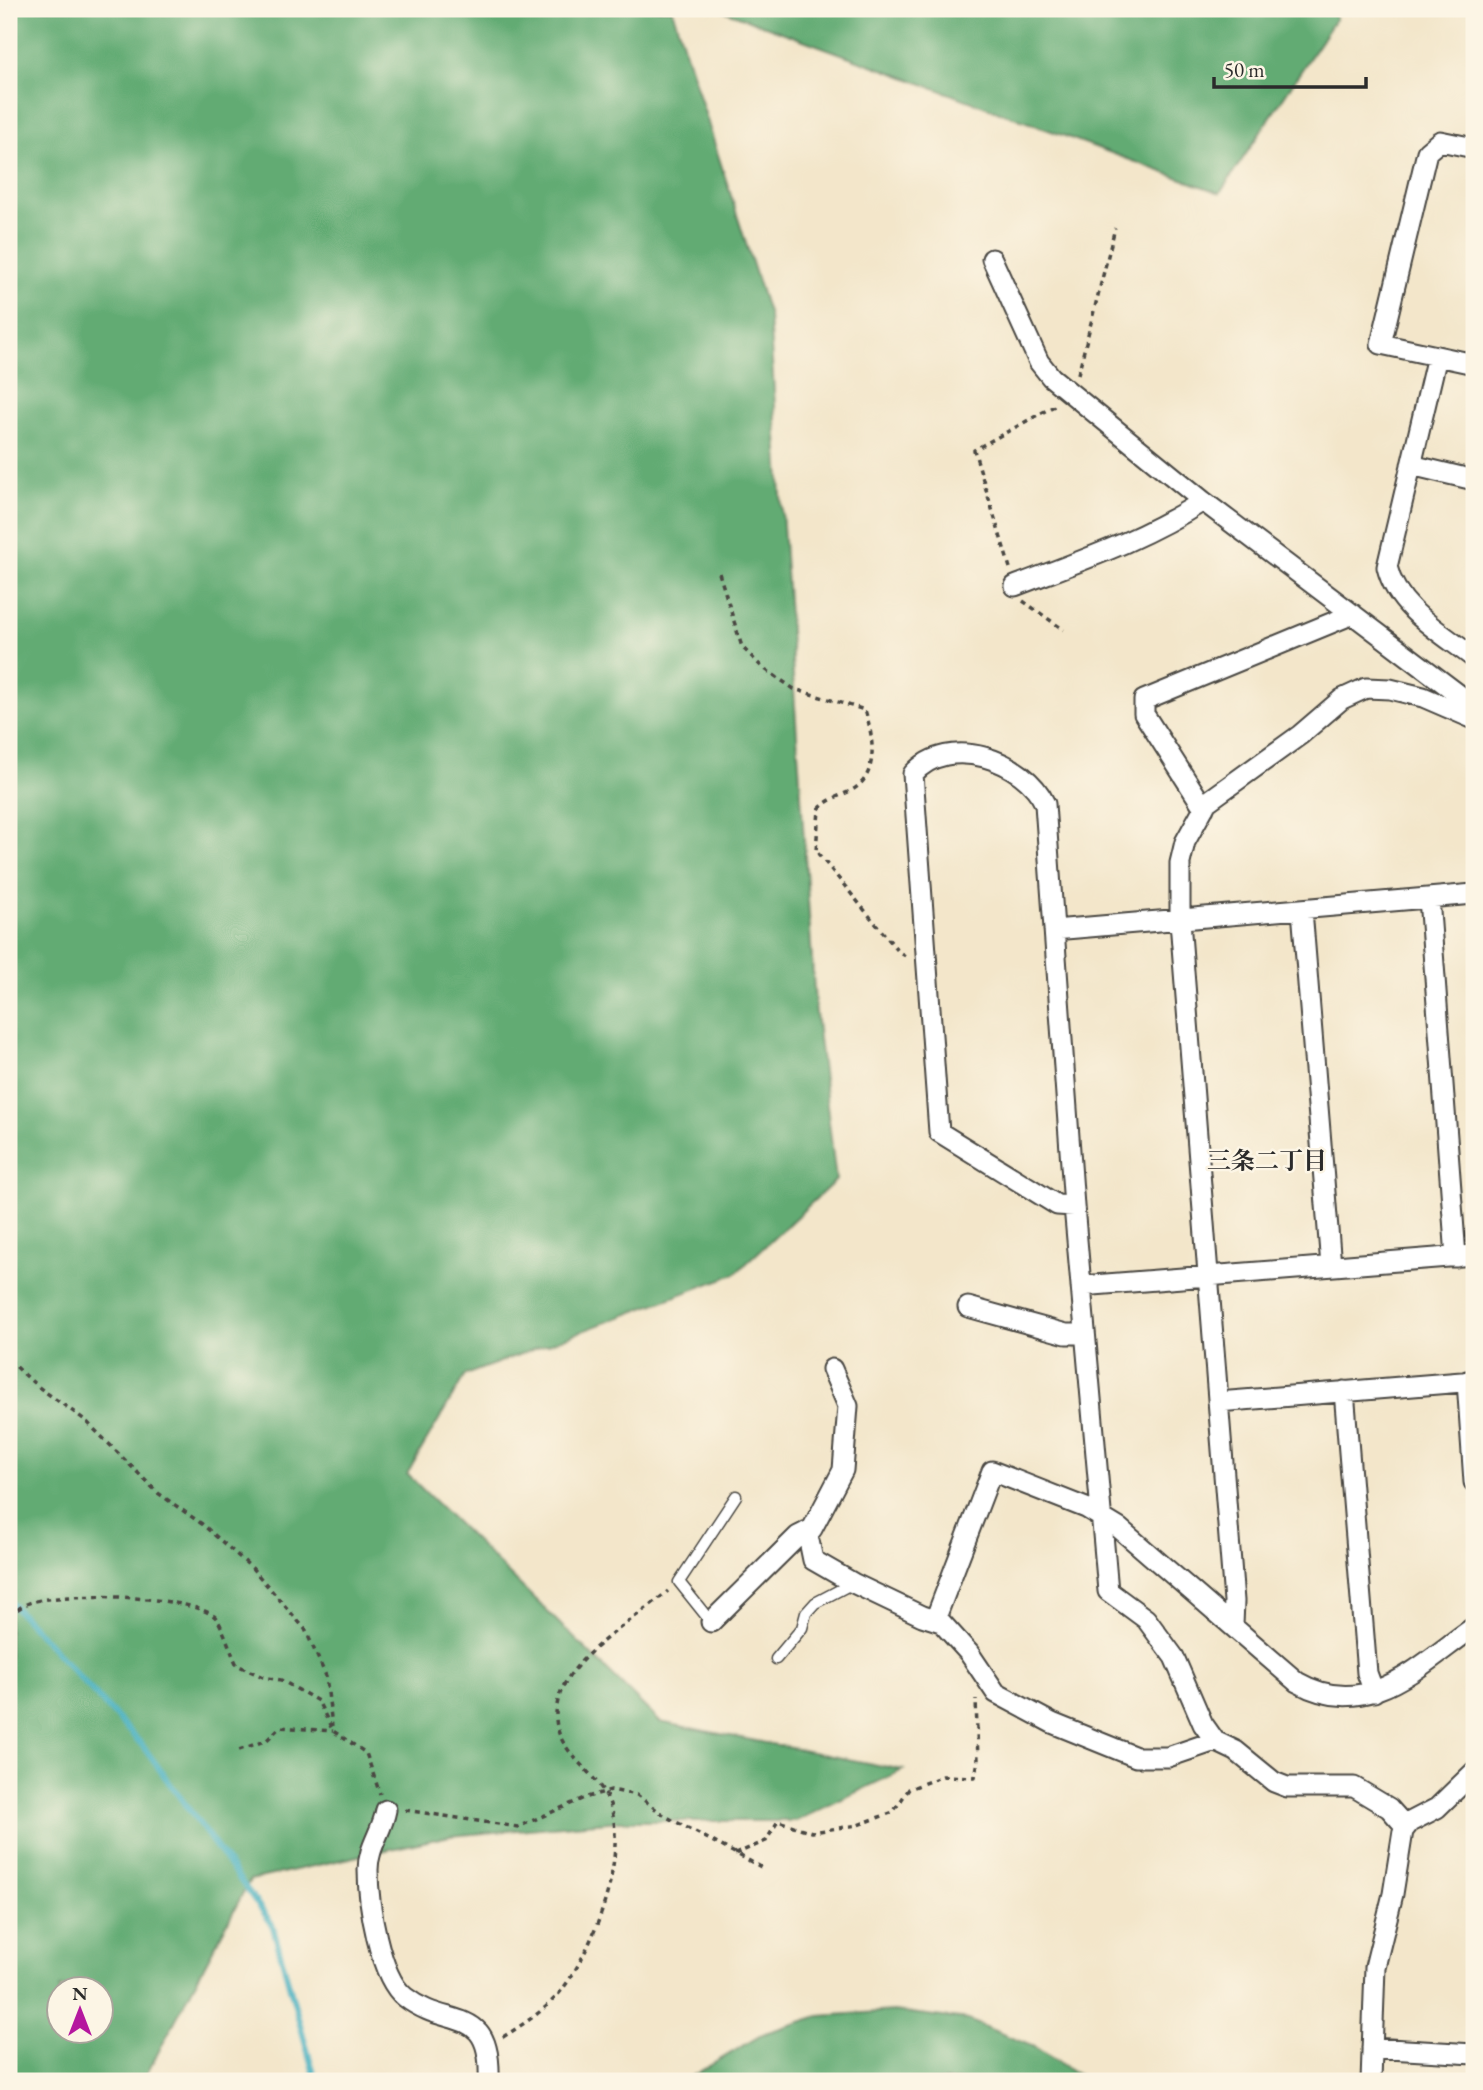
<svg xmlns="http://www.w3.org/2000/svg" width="1483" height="2090" viewBox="0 0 1483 2090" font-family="'EB Garamond','Noto Serif JP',serif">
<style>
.forest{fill:#62ab73;stroke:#466b4f;stroke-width:2;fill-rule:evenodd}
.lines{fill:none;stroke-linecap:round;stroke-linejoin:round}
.stream{stroke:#42afc0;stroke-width:6}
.service-casing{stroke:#494743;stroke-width:13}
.minor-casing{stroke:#494743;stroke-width:23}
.path{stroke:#494743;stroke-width:3.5;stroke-dasharray:5 5;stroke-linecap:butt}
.service{stroke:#fff;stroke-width:10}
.minor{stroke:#fff;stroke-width:19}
.labels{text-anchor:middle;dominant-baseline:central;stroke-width:5;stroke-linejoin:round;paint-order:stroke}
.neighbourhood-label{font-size:24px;font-weight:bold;fill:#2b2b2b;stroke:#fcf5e5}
</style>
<rect width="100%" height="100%" fill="#fcf5e5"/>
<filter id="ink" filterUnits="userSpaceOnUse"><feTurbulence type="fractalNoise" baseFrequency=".0143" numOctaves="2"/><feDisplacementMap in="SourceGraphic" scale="14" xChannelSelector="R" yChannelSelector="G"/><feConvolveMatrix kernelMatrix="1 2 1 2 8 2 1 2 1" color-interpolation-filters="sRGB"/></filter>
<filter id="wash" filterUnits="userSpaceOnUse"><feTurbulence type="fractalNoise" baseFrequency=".00686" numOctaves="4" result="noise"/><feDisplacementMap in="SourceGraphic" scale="28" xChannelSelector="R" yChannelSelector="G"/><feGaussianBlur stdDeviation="1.57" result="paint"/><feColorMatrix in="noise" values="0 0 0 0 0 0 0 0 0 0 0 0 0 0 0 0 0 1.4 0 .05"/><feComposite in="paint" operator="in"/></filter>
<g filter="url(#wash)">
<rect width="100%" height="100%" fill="#f3e6ca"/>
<path class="forest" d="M9 9H672L769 316 815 1005 836 1180 735 1274 465 1375 407 1474 660 1722 903 1770 796 1821H619L450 1836 250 1880 143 2081H9ZM60 1988H102V2030H60Z
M719 9H1333L1336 18 1220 193Z
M894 2011 968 2020 1034 2047 1088 2081H684L765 2033 819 2016Z"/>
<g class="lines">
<path class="stream" d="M9 1601 142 1745 272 1924 316 2081"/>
</g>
</g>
<g filter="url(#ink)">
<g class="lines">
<defs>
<path id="service" d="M711 1622 679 1582 736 1496
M776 1659 802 1628 806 1613 815 1603 853 1583"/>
<path id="minor" d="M1474 148 1440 141 1427 152 1381 344 1474 364
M992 259 1039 362 1051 377 1203 501 1474 706
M1437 356 1387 567C1397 609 1442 633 1474 658
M1411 465 1474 480
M1015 586C1080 561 1145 539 1203 501
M1204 808 1144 714V700L1353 614
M1429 898 1456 1257
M1302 910 1331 1266
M1054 930 1474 894
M1074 1206 1057 1205 939 1132 913 774C948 733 1025 760 1045 804L1074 1206 1108 1591 1146 1619 1174 1657 1203 1724 1215 1741 1236 1751 1274 1782 1287 1787H1354L1389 1808 1406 1827
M1081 1286 1474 1255
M968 1307 1066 1334H1085
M1467 1381 1474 1482
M1344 1391 1367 1673 1374 1692
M1218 1402 1474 1381
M807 1531 813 1560 853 1583 922 1616 941 1622 969 1653 996 1693 1052 1723 1136 1757H1168L1215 1741
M935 1620 992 1471 1086 1508 1119 1528 1297 1682C1367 1722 1418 1666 1474 1627
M711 1622 798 1536 812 1529 843 1470 848 1406 832 1369
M1233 1625 1234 1601 1180 921V863L1185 842 1207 802 1300 735 1342 699 1366 688 1390 689 1423 697 1474 719
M386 1810C382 1832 368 1847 368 1870 368 1901 379 1977 405 1997 448 2031 492 2002 489 2081
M1372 2048 1474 2054
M1371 2081 1375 1967 1393 1894 1403 1831 1410 1822 1437 1808 1474 1772"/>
</defs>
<use href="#service" class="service-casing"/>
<use href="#minor" class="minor-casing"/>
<path class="path" d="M1078 374 1115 228
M1010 568 974 450 1056 405
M719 573 742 647 762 667 794 689 865 710C873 735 880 775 852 790 840 796 828 799 819 809L816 851 899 952 907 957
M1023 601 1064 630
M9 1360 37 1386 85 1420 158 1493 202 1524 252 1568 305 1629 326 1676 332 1726
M9 1615C16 1611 24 1604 32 1602 66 1592 186 1595 214 1616 222 1622 231 1654 237 1665L263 1677 281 1680 318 1701 333 1731 366 1753 380 1794
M239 1750 267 1740 280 1727 333 1731
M405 1810 518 1827 584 1798 611 1790 637 1795 665 1816 761 1867
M735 1854 766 1841 778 1821 812 1832 858 1825 893 1812 909 1789 943 1776 975 1777 978 1761 976 1699
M503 2037C525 2023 549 2008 564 1987 595 1945 625 1863 612 1811 601 1766 542 1753 559 1697 572 1654 635 1620 668 1591"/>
<use href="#service" class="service"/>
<use href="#minor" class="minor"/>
</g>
</g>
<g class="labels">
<g class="neighbourhood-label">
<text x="1267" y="1160">三条二丁目</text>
</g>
</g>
<rect width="1483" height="2090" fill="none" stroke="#fcf5e5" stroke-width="35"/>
<g transform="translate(80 2010)"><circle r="33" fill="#fcf5e5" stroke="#a8a49b" stroke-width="2"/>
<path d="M0-5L12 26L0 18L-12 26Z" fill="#b5179e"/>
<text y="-10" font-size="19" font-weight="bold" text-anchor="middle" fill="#2b2b2b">N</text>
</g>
<path d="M1214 77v10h152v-10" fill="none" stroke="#2b2b2b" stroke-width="3.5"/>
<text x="1224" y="77" font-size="21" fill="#2b2b2b" stroke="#fcf5e5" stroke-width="5" paint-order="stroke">50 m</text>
</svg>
